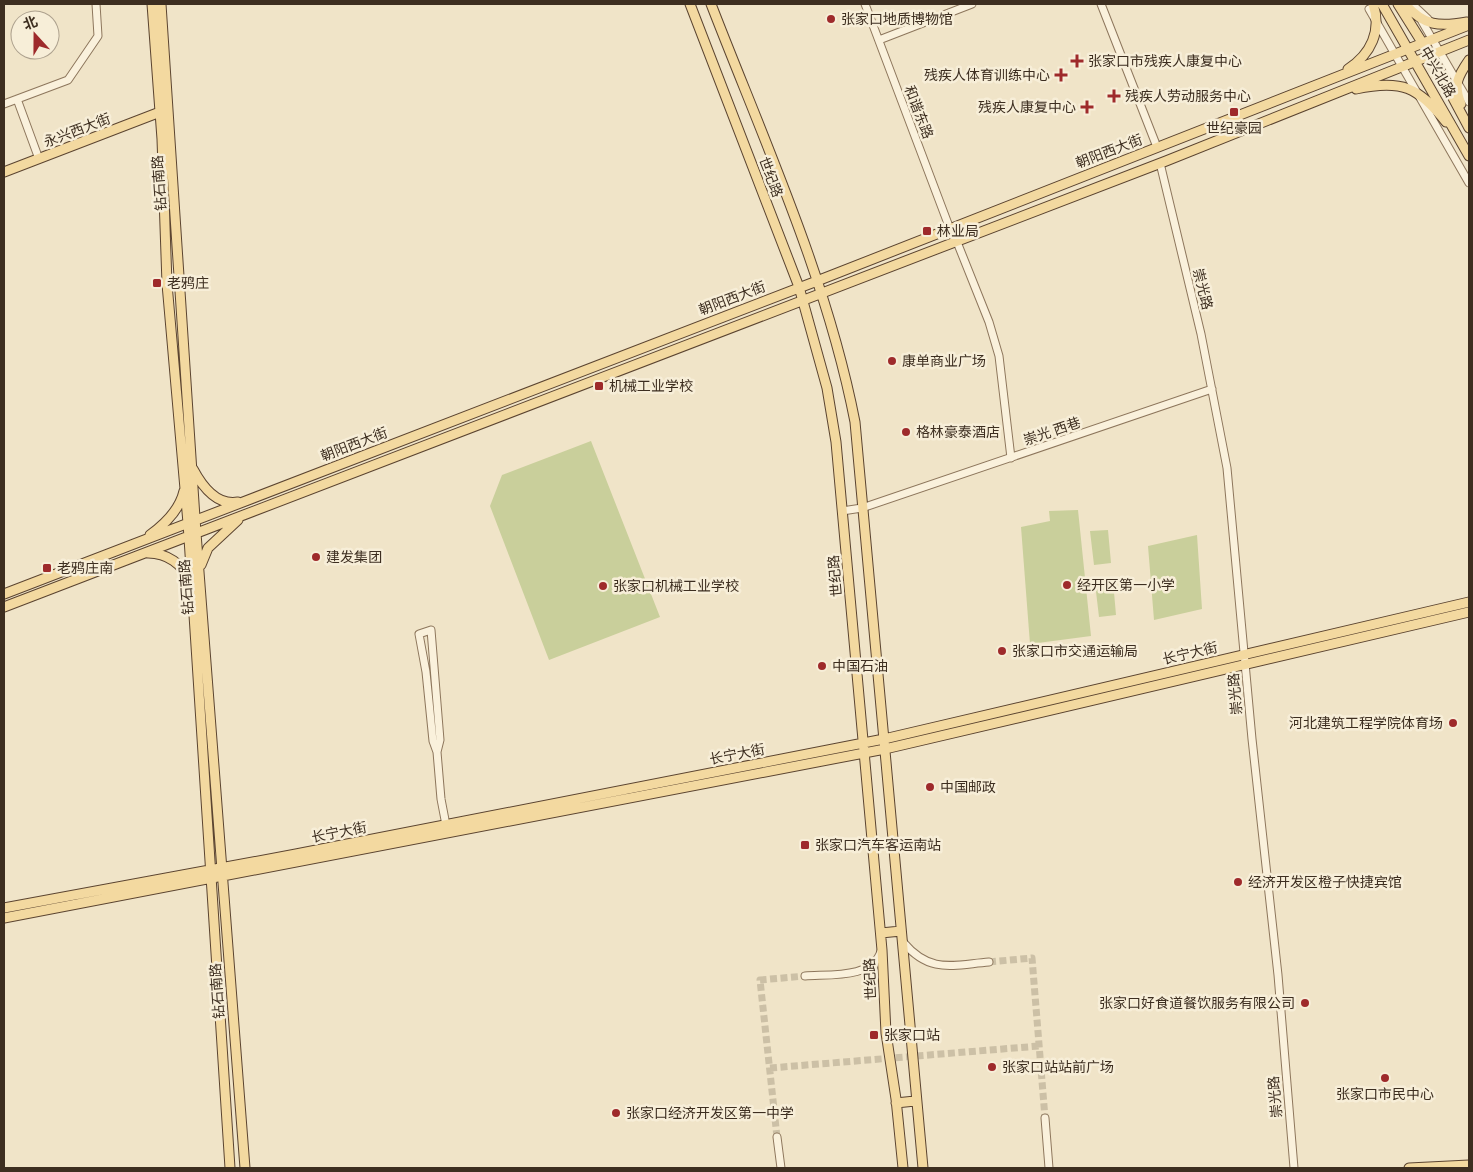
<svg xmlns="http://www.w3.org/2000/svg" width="1473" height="1172" viewBox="0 0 1473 1172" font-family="'Source Serif 4','Noto Sans SC',serif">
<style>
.grass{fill:#c9cf9b}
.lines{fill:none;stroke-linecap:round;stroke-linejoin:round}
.minor-tunnel{stroke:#ccc0a6;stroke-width:7;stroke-dasharray:7 3.5;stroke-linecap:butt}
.minor-casing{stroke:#8d765c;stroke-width:9}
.major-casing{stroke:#5b4430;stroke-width:11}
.minor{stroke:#faf1dc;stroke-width:7}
.major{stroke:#f3d9a0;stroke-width:9}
.poi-dot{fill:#9e2a2b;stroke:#f7eed8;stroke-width:2}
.labels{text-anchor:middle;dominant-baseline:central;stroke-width:5;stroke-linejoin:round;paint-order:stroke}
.poi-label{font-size:14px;fill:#3d2e20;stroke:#f7eed8;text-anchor:start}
.street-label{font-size:14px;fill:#3d2e20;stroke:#f7eed8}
</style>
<rect width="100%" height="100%" fill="#f0e4c8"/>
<path class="grass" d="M591 441 660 617 549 660 490 506 502 475Z
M1078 510 1091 636 1030 644 1021 527 1050 521 1049 511Z
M1108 530 1111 563 1094 565 1090 531Z
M1197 535 1202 609 1154 620 1148 546Z
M1113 581 1116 615 1099 617 1095 583Z"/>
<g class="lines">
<path class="minor-tunnel" d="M989 962 1032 958 1045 1118
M770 1068 1039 1046
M777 1137 760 980 805 976"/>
<defs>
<path id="minor" d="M865 4 950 229
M1101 4 1157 147
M1412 4 1428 19
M1369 9 1469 183
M1420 18 1469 102
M879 40 972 4
M17 99 39 159
M4 104 68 80 98 36 96 4
M1160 163 1201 334 1227 468 1252 739 1278 975 1294 1168
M957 242 989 322 999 356 1011 458
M842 511 862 508 1212 389
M437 752 440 740 431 630 419 634 426 672 433 741 437 752 441 799 446 825
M903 942C930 974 952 965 989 962
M805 976C828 974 873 979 881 951
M1045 1118 1049 1168
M777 1137 781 1168"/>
<path id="major" d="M152 4 162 139 167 284 188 523 230 1168
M161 4 196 533 245 1168
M690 4 799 287 827 388 836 442 882 950 886 1033 896 1099 903 1168
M711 4C764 141 827 278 855 422L923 1168
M1382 4 1469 156
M1398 4 1430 55 1469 128
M1405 4C1424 26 1439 27 1467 22
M1348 69C1371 54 1382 31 1373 4
M1356 89C1402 79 1418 87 1446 122
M1461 104C1453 84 1458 76 1469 60
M4 172 160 112
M193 469C202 486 216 506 238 502
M150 535C165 524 180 509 184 491
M148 553C167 553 183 564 190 582
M201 565 208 548 238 520
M4 594 817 281 1469 25
M4 607 1166 161 1469 40
M4 908 296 854 884 739 1469 602
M4 918 885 749 1469 612
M881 933 901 931
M896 1103 915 1101
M1409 1168 1469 1165"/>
</defs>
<use href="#minor" class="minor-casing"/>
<use href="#major" class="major-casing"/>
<use href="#minor" class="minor"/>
<use href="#major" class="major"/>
</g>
<g class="poi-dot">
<circle cx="831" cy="19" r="5"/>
<path d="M1074.5 53.5h5v5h5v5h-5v5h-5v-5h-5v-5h5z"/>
<path d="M1058.5 67.5h5v5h5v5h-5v5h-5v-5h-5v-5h5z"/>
<path d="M1111.5 88.5h5v5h5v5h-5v5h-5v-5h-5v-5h5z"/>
<path d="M1084.5 99.5h5v5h5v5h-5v5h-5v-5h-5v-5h5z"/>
<rect x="1229" y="107" width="10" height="10" rx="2.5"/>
<rect x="922" y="226" width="10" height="10" rx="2.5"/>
<rect x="152" y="278" width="10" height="10" rx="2.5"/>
<circle cx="892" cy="361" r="5"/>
<rect x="594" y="381" width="10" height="10" rx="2.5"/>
<circle cx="906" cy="432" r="5"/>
<circle cx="316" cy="557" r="5"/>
<rect x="42" y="563" width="10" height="10" rx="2.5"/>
<circle cx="1067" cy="585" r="5"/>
<circle cx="603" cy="586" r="5"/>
<circle cx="1002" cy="651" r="5"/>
<circle cx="822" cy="666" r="5"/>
<circle cx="1453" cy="723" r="5"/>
<circle cx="930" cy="787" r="5"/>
<rect x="800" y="840" width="10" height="10" rx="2.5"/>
<circle cx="1238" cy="882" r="5"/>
<circle cx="1305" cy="1003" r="5"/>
<rect x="869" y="1030" width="10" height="10" rx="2.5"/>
<circle cx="992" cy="1067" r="5"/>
<circle cx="1385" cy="1078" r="5"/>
<circle cx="616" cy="1113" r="5"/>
</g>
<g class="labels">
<g class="poi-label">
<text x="841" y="19">张家口地质博物馆</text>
<text x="1088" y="61">张家口市残疾人康复中心</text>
<text x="1050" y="75" text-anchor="end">残疾人体育训练中心</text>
<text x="1125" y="96">残疾人劳动服务中心</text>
<text x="1076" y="107" text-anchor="end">残疾人康复中心</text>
<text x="1234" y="128" text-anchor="middle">世纪豪园</text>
<text x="937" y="231">林业局</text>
<text x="167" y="283">老鸦庄</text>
<text x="902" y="361">康单商业广场</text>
<text x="609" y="386">机械工业学校</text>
<text x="916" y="432">格林豪泰酒店</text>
<text x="326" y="557">建发集团</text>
<text x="57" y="568">老鸦庄南</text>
<text x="1077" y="585">经开区第一小学</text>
<text x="613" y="586">张家口机械工业学校</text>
<text x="1012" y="651">张家口市交通运输局</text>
<text x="832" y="666">中国石油</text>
<text x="1443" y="723" text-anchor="end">河北建筑工程学院体育场</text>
<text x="940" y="787">中国邮政</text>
<text x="815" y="845">张家口汽车客运南站</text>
<text x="1248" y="882">经济开发区橙子快捷宾馆</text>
<text x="1295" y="1003" text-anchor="end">张家口好食道餐饮服务有限公司</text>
<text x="884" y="1035">张家口站</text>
<text x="1002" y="1067">张家口站站前广场</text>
<text x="1385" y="1094" text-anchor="middle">张家口市民中心</text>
<text x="626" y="1113">张家口经济开发区第一中学</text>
</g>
<g class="street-label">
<text transform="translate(1438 72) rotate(60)">中兴北路</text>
<text transform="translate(919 112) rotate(69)">和谐东路</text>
<text transform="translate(77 130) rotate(-21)">永兴西大街</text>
<text transform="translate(1109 151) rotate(-21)">朝阳西大街</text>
<text transform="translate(771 177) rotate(69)">世纪路</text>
<text transform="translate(159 183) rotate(-94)">钻石南路</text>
<text transform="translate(1203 289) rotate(76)">崇光路</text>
<text transform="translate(732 298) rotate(-21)">朝阳西大街</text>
<text transform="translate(1052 431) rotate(-19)">崇光 西巷</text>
<text transform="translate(354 444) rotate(-21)">朝阳西大街</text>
<text transform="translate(835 576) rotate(-95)">世纪路</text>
<text transform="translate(186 587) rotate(-94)">钻石南路</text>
<text transform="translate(1190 653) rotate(-13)">长宁大街</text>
<text transform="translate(1235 694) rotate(-95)">崇光路</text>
<text transform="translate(737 754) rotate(-11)">长宁大街</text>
<text transform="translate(339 832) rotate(-11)">长宁大街</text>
<text transform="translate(870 979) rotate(-93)">世纪路</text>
<text transform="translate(217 991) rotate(-94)">钻石南路</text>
<text transform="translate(1275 1097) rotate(-95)">崇光路</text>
</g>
</g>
<rect width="1473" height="1172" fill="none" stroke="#3d2e20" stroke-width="10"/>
<g transform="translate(35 35) rotate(339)"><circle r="24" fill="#f7eed8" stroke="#ada18e"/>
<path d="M0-4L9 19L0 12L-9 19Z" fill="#9e2a2b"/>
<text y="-8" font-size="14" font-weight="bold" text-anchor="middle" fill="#3d2e20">北</text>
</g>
</svg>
